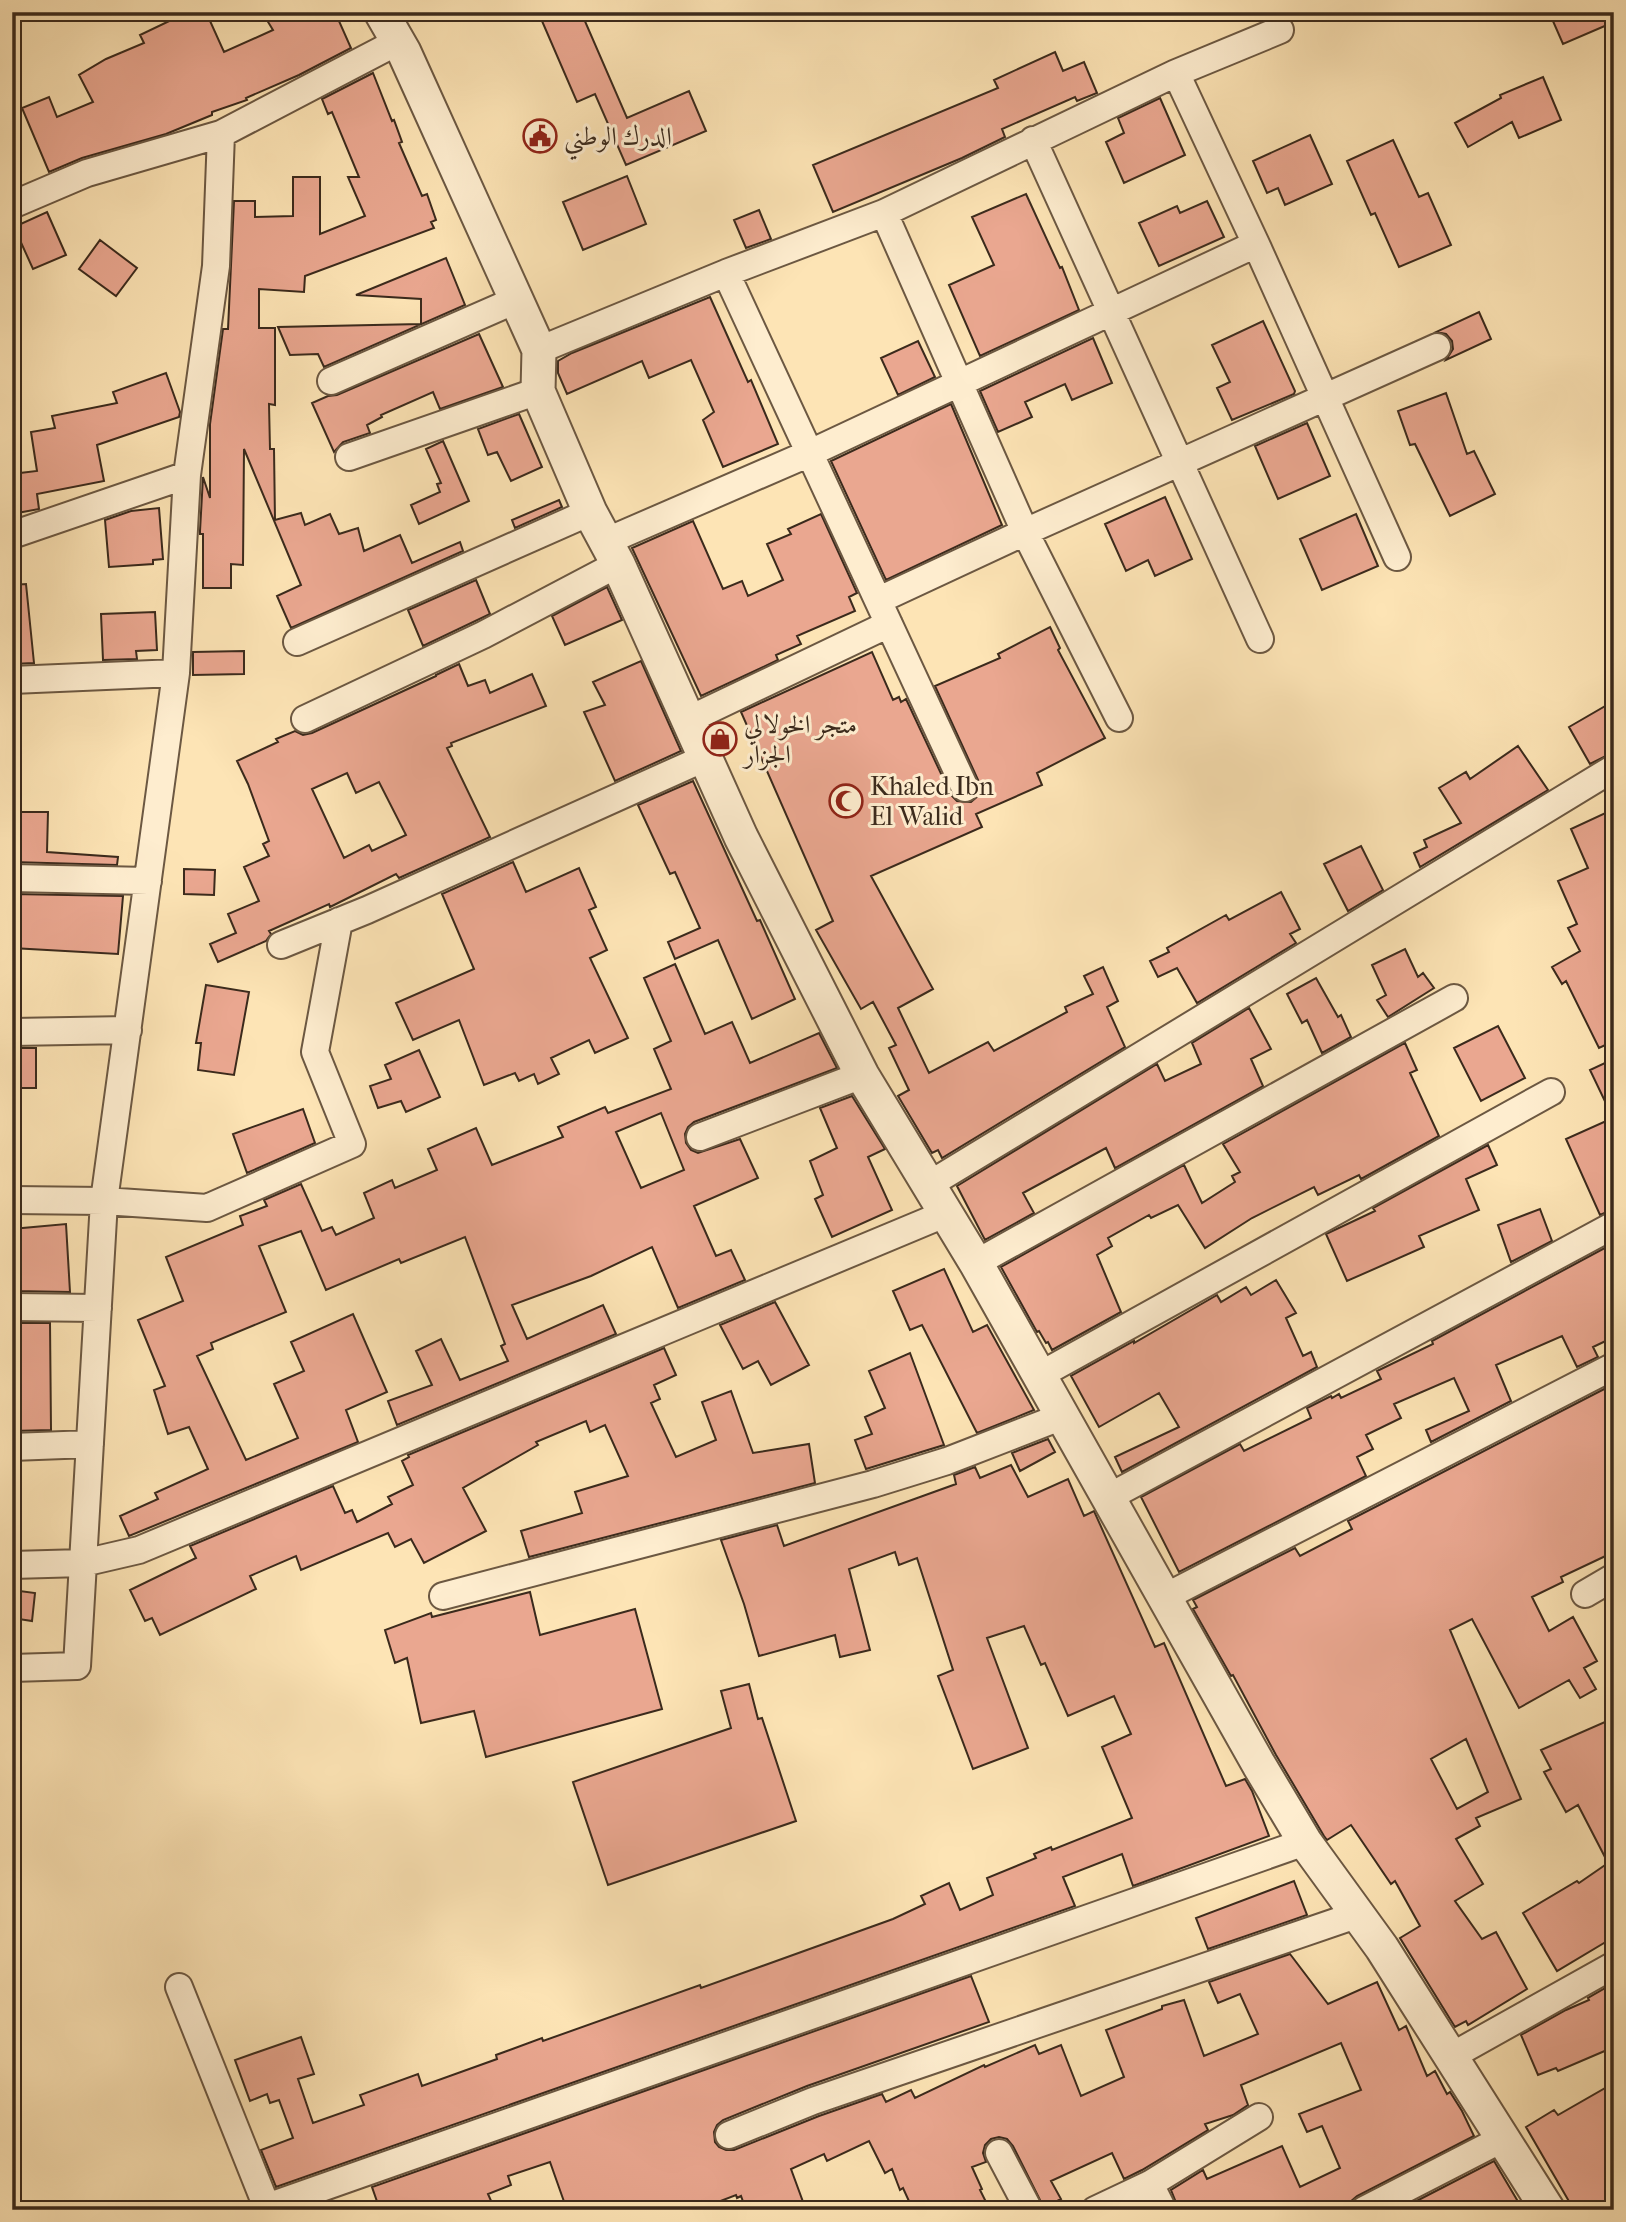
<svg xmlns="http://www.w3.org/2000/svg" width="1626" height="2222" viewBox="0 0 1626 2222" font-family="'IM FELL French Canon',Amiri,serif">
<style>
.building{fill:#eaa790;stroke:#3b2a1c;stroke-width:2;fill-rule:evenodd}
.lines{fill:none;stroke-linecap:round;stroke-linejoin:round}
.minor-casing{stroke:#6c5842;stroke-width:30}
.tertiary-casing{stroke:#6c5842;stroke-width:37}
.minor{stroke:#feedcf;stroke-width:26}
.tertiary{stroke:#feedcf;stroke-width:33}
.labels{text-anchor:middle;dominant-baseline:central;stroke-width:6;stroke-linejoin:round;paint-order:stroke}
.poi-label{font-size:26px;fill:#3b2a1c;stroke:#feedcf;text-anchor:start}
</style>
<rect width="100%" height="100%" fill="#fde4b5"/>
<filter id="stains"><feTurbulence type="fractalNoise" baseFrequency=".00286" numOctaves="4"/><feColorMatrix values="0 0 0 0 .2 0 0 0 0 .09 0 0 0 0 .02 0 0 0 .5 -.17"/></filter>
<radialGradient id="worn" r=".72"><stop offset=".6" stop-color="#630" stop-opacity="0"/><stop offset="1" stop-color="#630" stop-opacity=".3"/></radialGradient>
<path class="building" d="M188 12H206L224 52 273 30 262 12H335L351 48 299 75 246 98 247 100 212 112V115L166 134 82 158 49 172 22 108 49 97 57 117 93 102 79 75 106 59 144 43 140 35Z
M563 12H581L627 118 689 91 706 131 626 165 595 94 577 102 542 21Z
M1549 12H1614V22L1563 44Z
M1055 52 1063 71 1084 62 1097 93 1077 101 1075 97 1002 129 1005 137 962 158 833 212 813 165 998 88 994 80Z
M373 73 392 121 394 120 402 142 399 143 422 196 427 194 436 220 431 222 434 228 305 276 304 292 259 289V328H275V405L269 404 270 449H274L275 520 301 513 305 525 330 514 339 534 358 528 364 551 400 535 412 563 460 542 463 551 291 628 277 596 301 585 244 449 243 565 231 564V588H203V534H200V531L203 477 210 498V424L223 329H228L234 201H255V217L293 216V177H320V234L365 216 348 177H359L332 112 328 114 322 99Z
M1543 77 1561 120 1519 138 1512 122 1468 147 1455 123 1501 98 1500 95Z
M1160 98 1185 155 1124 183 1106 142 1124 133 1118 118Z
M1310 135 1332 184 1285 205 1278 188 1267 193 1253 161Z
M1393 140 1419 197 1428 193 1451 245 1399 267 1375 213 1371 215 1347 161Z
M627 176 646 224 583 250 563 202Z
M1026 194 1060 268 1062 267 1079 310 980 356 949 285 994 265 972 217Z
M1207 201 1224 237 1159 266 1139 223 1177 206 1180 213Z
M759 210 771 239 746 248 734 220Z
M47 212 66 255 33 269 14 227Z
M100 240 137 268 116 296 79 269Z
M446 258 465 305 324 367 318 354 290 355 278 327 421 324V299L356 295Z
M710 297 748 382 751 380 778 444 723 467 703 420 714 412 691 360 649 378 642 361 567 394 558 373V361L572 353Z
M1479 312 1491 339 1446 360 1453 349 1452 341 1446 334 1436 332Z
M1263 321 1295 391 1294 394 1232 420 1217 388 1230 382 1212 345Z
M479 334 503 387 440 409 433 392 381 415 382 417 367 425 370 433 343 442 334 452 312 403 328 396 337 395Z
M1093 338 1112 383 1072 400 1065 384 1025 402 1032 417 998 432 980 391Z
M918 341 935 377 898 395 881 358Z
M166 373 180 412 179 417 97 445 104 481 37 494 39 509 12 514V474L37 471 31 432 55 428 52 416 117 403 113 392Z
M1446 393 1467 454 1474 451 1495 494 1450 516 1415 444 1410 445 1398 411Z
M951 404 1002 525 886 580 831 461Z
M519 414 542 467 511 481 497 452 488 455 478 429Z
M1307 423 1330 476 1278 499 1255 446Z
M443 441 469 501 419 524 411 505 440 492 437 484 441 483 426 449Z
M1165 497 1192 559 1155 576 1148 560 1126 571 1105 524Z
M559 500 562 507 515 528 512 520Z
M159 508 163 559 153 560V564L109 567 105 520 131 511Z
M821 514 857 593 849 597 855 611 797 636 801 644 776 655 778 660 701 696 632 548 693 521 723 589 742 581 748 596 783 580 767 544 791 534 788 529Z
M1356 514 1378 566 1322 590 1300 539Z
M476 580 490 614 423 646 408 610Z
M26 584 34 663 12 664V585Z
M607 587 622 620 565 645 552 616Z
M155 612 157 650 136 651 137 659 103 660 101 614Z
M1050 627 1060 648 1058 650 1105 738 1037 773 1042 785 976 814 982 827 871 876 933 989 898 1008 929 1073 988 1042 994 1051 1067 1012 1065 1007 1093 994 1084 976 1103 967 1118 1001 1107 1007 1125 1047 942 1158 938 1150 932 1153 898 1096 909 1090 889 1048 896 1045 873 1002 861 1009 816 930 833 921 741 712 872 652 893 700 899 697 901 702 906 699 951 795 957 801 971 802 978 796 981 789 979 782 935 686 1000 658 998 654Z
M244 651V674L193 675V652Z
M641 661 681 751 615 781 584 712 605 705 593 682Z
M459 664 468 686 485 680 490 693 532 674 546 706 451 743 452 746 447 748 490 837 399 878 396 874 330 907 329 904 269 931 271 934 266 941 218 962 210 944 236 933 228 914 259 901 244 867 269 856 263 844 269 841 248 784 237 761 278 742 276 739 295 731 303 735 312 733 436 676V675ZM347 773 356 793 379 782 406 835 372 851 369 845 344 858 312 789Z
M1614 701V752L1590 764 1569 727Z
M1518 746 1548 790 1420 867 1414 853 1427 847 1424 840 1461 823 1439 788 1466 772 1470 779Z
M693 781 757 921 760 920 795 999 752 1019 718 940 675 959 668 942 700 928 675 872 670 874 638 805Z
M1614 809V1041L1599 1048 1566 981 1562 984 1552 967 1580 951 1568 928 1577 924 1558 881 1588 868 1571 829Z
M12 812H48L47 852 118 857 117 865 12 862Z
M1361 846 1383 890 1348 911 1324 864Z
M513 862 526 892 579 868 596 907 589 910 607 950 590 958 628 1038 595 1053 589 1040 551 1058 559 1074 538 1084 534 1074 519 1081 515 1073 484 1085 459 1020 413 1040 396 1003 474 969 442 894Z
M184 869 215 870 214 895 184 894Z
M1281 892 1300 929 1290 934 1296 943 1197 1003 1177 968 1158 977 1150 961 1169 952 1167 948 1226 915 1229 920Z
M12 894 123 896 118 954 12 948Z
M1405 949 1418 977 1423 973 1434 988 1388 1017 1377 1000 1386 995 1372 965Z
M675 964 705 1034 732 1022 750 1063 819 1033 837 1068 694 1122 688 1127 685 1134 686 1143 691 1150 698 1153 740 1139 758 1178 694 1206 716 1256 731 1250 745 1280 678 1308 652 1247 591 1276 512 1305 527 1339 603 1305 616 1334 397 1425 388 1401 432 1385 416 1351 441 1339 460 1380 508 1361 501 1346 505 1344 465 1237 401 1263 399 1259 326 1290 301 1231 259 1246 286 1312 211 1343 213 1349 197 1356 246 1460 298 1438 274 1384 304 1371 291 1342 353 1314 387 1392 346 1410 358 1442 129 1536 120 1516 158 1499 155 1493 208 1469 189 1427 168 1434 154 1390 165 1386 138 1320 183 1301 166 1257 243 1225 240 1216 267 1206 264 1200 301 1184 322 1231 332 1227 336 1235 374 1218 364 1193 392 1180 395 1188 437 1170 428 1149 476 1128 492 1165 563 1137 558 1127 605 1107 608 1113 671 1089 654 1049 671 1041 644 978ZM661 1113 684 1170 641 1188 616 1132Z
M1316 978 1338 1017 1341 1015 1351 1037 1322 1053 1307 1020 1302 1023 1287 994Z
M206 985 249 992 234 1075 198 1070 201 1043H196Z
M1249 1008 1271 1049 1251 1059 1263 1086 1115 1168 1106 1148 1023 1193 1034 1213 985 1240 957 1186 1157 1064 1165 1081 1201 1064 1192 1043Z
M1498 1026 1525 1078 1481 1101 1454 1048Z
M1405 1043 1417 1070 1410 1073 1439 1136 1361 1179 1359 1175 1318 1195 1314 1187 1252 1218 1205 1248 1178 1205 1151 1218 1149 1215 1108 1238 1112 1246 1097 1255 1121 1312 1052 1350 1048 1342 1046 1343 1039 1331 1037 1332 1001 1267 1184 1165 1202 1203 1235 1182 1232 1176 1240 1172 1223 1144Z
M12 1048H36V1088H12Z
M419 1050 440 1097 406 1112 401 1101 378 1108 370 1086 391 1079 385 1065Z
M1607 1062 1614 1076V1209L1600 1215 1566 1139 1613 1118 1590 1070Z
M852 1096 885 1149 868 1157 892 1210 832 1237 815 1199 823 1195 810 1161 837 1148 820 1108Z
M303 1109 315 1143 247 1173 233 1134Z
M1488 1145 1497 1165 1466 1179 1479 1210 1419 1236 1424 1247 1347 1281 1326 1234 1375 1211 1373 1208Z
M1540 1209 1552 1241 1511 1262 1498 1225Z
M66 1224 70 1292 15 1291 12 1275V1229Z
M1614 1243V1337L1593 1347 1598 1357 1577 1367 1562 1336 1496 1365 1511 1401 1431 1442 1426 1430 1469 1411 1454 1378 1394 1404 1401 1418 1366 1435 1373 1449 1357 1457 1366 1476 1179 1572 1141 1497 1240 1444 1244 1451 1311 1418 1307 1408 1331 1396 1332 1398 1339 1394 1341 1398 1381 1379 1377 1371 1433 1344 1432 1341Z
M944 1269 973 1332 987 1325 1034 1410 977 1433 922 1325 910 1330 893 1291Z
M1276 1280 1296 1313 1286 1318 1303 1356 1311 1352 1317 1367 1122 1472 1115 1457 1179 1427 1159 1393 1099 1427 1071 1376 1134 1341V1343L1217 1295 1221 1302 1246 1287 1251 1295Z
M775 1302 809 1365 771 1385 758 1361 743 1369 720 1325Z
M12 1323H50L51 1430 12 1431Z
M664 1348 676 1375 654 1385 660 1399 651 1403 676 1457 716 1440 702 1402 731 1391 753 1453 809 1444 815 1483 529 1557 521 1531 582 1513 575 1492 628 1476 605 1425 590 1432 586 1421 536 1442 538 1445 463 1488 486 1531 424 1563 411 1539 395 1547 388 1533 301 1570 296 1556 250 1576 256 1589 160 1635 152 1618 145 1621 130 1590 196 1558 190 1546 333 1486 345 1513 352 1510 357 1522 392 1504 388 1497 413 1485 402 1461 409 1457 408 1455Z
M910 1353 944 1445 866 1469 855 1440 872 1434 865 1417 885 1408 869 1371Z
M1612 1385 1614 1552 1561 1577 1563 1582 1532 1597 1549 1631 1573 1617 1597 1661 1584 1668 1596 1689 1580 1698 1569 1680 1519 1708 1472 1619 1450 1630 1521 1799 1476 1818 1480 1826 1456 1839 1483 1884 1455 1901 1482 1939 1496 1932 1527 1989 1468 2025 1466 2021 1455 2027 1400 1938 1420 1926 1395 1881 1391 1884 1351 1825 1327 1840 1324 1836 1276 1755 1233 1675 1231 1676 1193 1609 1197 1607 1193 1600 1295 1548 1300 1556 1352 1529 1348 1521ZM1466 1739 1488 1792 1457 1809 1431 1759Z
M1048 1439 1055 1452 1020 1471 1012 1453Z
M1011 1465 1028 1497 1068 1479 1084 1516 1094 1511 1155 1647 1164 1643 1226 1786 1245 1779 1252 1791 1269 1836 1133 1886 1122 1854 1063 1877 1075 1906 276 2187 261 2150 293 2138 279 2100 270 2103 267 2094 250 2101 235 2060 301 2037 314 2074 298 2079 313 2123 364 2105 360 2095 418 2074 422 2086 497 2059 496 2055 542 2038 543 2041 700 1985 701 1988 893 1919 925 1904 921 1896 949 1883 960 1910 993 1895 987 1878 1036 1858 1034 1854 1051 1847 1052 1850 1132 1818 1102 1747 1131 1734 1114 1696 1068 1716 1045 1663 1041 1665 1024 1626 987 1638 1028 1748 973 1769 938 1676 953 1670 917 1558 899 1565 895 1552 849 1569 870 1650 840 1657 835 1635 759 1656 744 1604 721 1540 777 1525 784 1546 956 1484 954 1475 975 1467 980 1478Z
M12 1590 35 1593 32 1621 12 1618Z
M530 1592 540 1635 635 1609 662 1709 486 1757 474 1711 421 1723 407 1658 395 1663 385 1630 431 1613 432 1617Z
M749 1684 758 1719 762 1718 796 1821 608 1885 573 1782 731 1728 721 1691Z
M1614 1718V1937L1557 1971 1523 1913 1577 1881 1579 1883 1608 1863 1578 1805 1566 1812 1544 1772 1551 1769 1541 1750Z
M1294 1881 1307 1915 1208 1949 1196 1918Z
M1290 1954 1328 2004 1377 1982 1399 2030 1406 2026 1427 2076 1435 2071 1447 2094 1450 2092 1462 2111 1474 2136 1357 2196 1350 2202 1348 2210H1179L1171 2190 1203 2170 1207 2179 1282 2146 1300 2187 1340 2168 1322 2126 1307 2132 1299 2114 1361 2090 1341 2043 1241 2085 1248 2105 1233 2115 1205 2124 1208 2130 1142 2170 1124 2179 1112 2153 1051 2181 1061 2199 1044 2208 1013 2146 1007 2139 999 2137 991 2139 985 2145 983 2153 986 2162 972 2167 982 2189 980 2190 990 2210H913L903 2188 900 2190 892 2169 885 2173 869 2141 827 2161 824 2154 791 2169 806 2210H746L741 2196 737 2198 736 2195 697 2210H567L550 2162 508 2176 511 2185 488 2194 492 2203 473 2210H380L372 2187 971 1976 989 2022 807 2086 723 2120 717 2125 714 2132 715 2142 719 2147 726 2150H734L819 2116 882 2094 886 2102 911 2090 915 2098 984 2065 985 2067 1035 2045 1039 2054 1061 2045 1081 2096 1124 2077 1106 2030 1162 2009V2006L1184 2000 1204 2056 1258 2034 1240 1994 1218 2003 1209 1982Z
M1614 1983V2047L1558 2071 1556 2068 1538 2075 1521 2035 1566 2010 1589 2000 1588 1998Z
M1614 2083V2210H1574L1526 2127 1554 2110 1558 2115Z
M1494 2161 1523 2210H1399Z"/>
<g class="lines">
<defs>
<path id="minor" d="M1176 73 1256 244 1397 557
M1033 140 1260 639
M12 205 87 173 221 134 397 42
M884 213 1025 532 1119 718
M726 273 965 788
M539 350 726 273 884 213 1176 73 1280 30
M331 381 516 300
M349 457 538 391
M12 535 187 475
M607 541 810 453 1256 244
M879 600 1025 532 1437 347
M297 642 590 512
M12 680 176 673
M305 719 483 635 618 564
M690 719 889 624
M12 878 148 881
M281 945 367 910 707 757
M12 1032 128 1030
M700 1137 862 1075
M930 1184 1614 768
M12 1200 104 1201 207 1208 352 1144 315 1052 339 921
M976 1263 1454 998
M12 1307 98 1308
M1040 1375 1551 1092
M12 1447 90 1444
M1109 1497 1614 1225
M12 1565 83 1563 139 1550 947 1213
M1585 1594 1614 1577
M443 1596 873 1484 947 1461 1063 1416
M1165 1597 1614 1366
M12 1668 77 1666 104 1201 176 673 187 475 216 266 221 134
M179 1987 268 2210
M1450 2057 1614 1965
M729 2135 813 2101 1356 1915
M999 2153 1029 2210
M1150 2184 1163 2210
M267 2207 1305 1842
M1095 2210 1150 2184 1259 2117
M1364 2210 1502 2139"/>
<path id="tertiary" d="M381 12 404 52 539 350 538 391 590 512 618 564 741 837 862 1075 976 1263 1259 1765 1305 1842 1382 1948 1548 2210"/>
</defs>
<use href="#minor" class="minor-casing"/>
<use href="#tertiary" class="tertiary-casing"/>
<use href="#minor" class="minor"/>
<use href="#tertiary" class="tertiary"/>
</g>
<defs>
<symbol id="civic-ring" viewBox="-11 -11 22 22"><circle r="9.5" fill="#feedcf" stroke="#8f2418" stroke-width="1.5"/><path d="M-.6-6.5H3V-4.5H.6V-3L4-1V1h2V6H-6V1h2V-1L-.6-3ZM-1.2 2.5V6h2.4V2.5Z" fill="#8f2418"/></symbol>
<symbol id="shop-ring" viewBox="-11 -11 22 22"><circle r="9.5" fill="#feedcf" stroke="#8f2418" stroke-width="1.5"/><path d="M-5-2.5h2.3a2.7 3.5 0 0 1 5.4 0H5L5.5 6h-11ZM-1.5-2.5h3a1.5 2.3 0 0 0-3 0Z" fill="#8f2418"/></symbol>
<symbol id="mosque-ring" viewBox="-11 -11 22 22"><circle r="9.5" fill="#feedcf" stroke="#8f2418" stroke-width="1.5"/><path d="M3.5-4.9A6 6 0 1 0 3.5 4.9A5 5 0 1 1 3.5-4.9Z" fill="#8f2418"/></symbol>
</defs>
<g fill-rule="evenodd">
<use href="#civic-ring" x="521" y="117" width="38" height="38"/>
<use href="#shop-ring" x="701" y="720" width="38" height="38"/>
<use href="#mosque-ring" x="827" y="782" width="38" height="38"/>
</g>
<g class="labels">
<g class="poi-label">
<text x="564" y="136">الدرك الوطني</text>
<text x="744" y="724">متجر الخولالي<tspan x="744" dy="30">الجزار</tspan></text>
<text x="870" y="786">Khaled Ibn<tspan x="870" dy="30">El Walid</tspan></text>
</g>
</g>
<rect width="1626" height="2222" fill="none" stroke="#fde4b5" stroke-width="42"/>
<rect x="14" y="14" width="1598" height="2194" fill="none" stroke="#3b2a1c" stroke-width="3.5"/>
<rect x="21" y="21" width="1584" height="2180" fill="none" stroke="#3b2a1c" stroke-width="2"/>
<rect width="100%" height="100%" filter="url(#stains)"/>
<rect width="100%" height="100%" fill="url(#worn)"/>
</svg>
